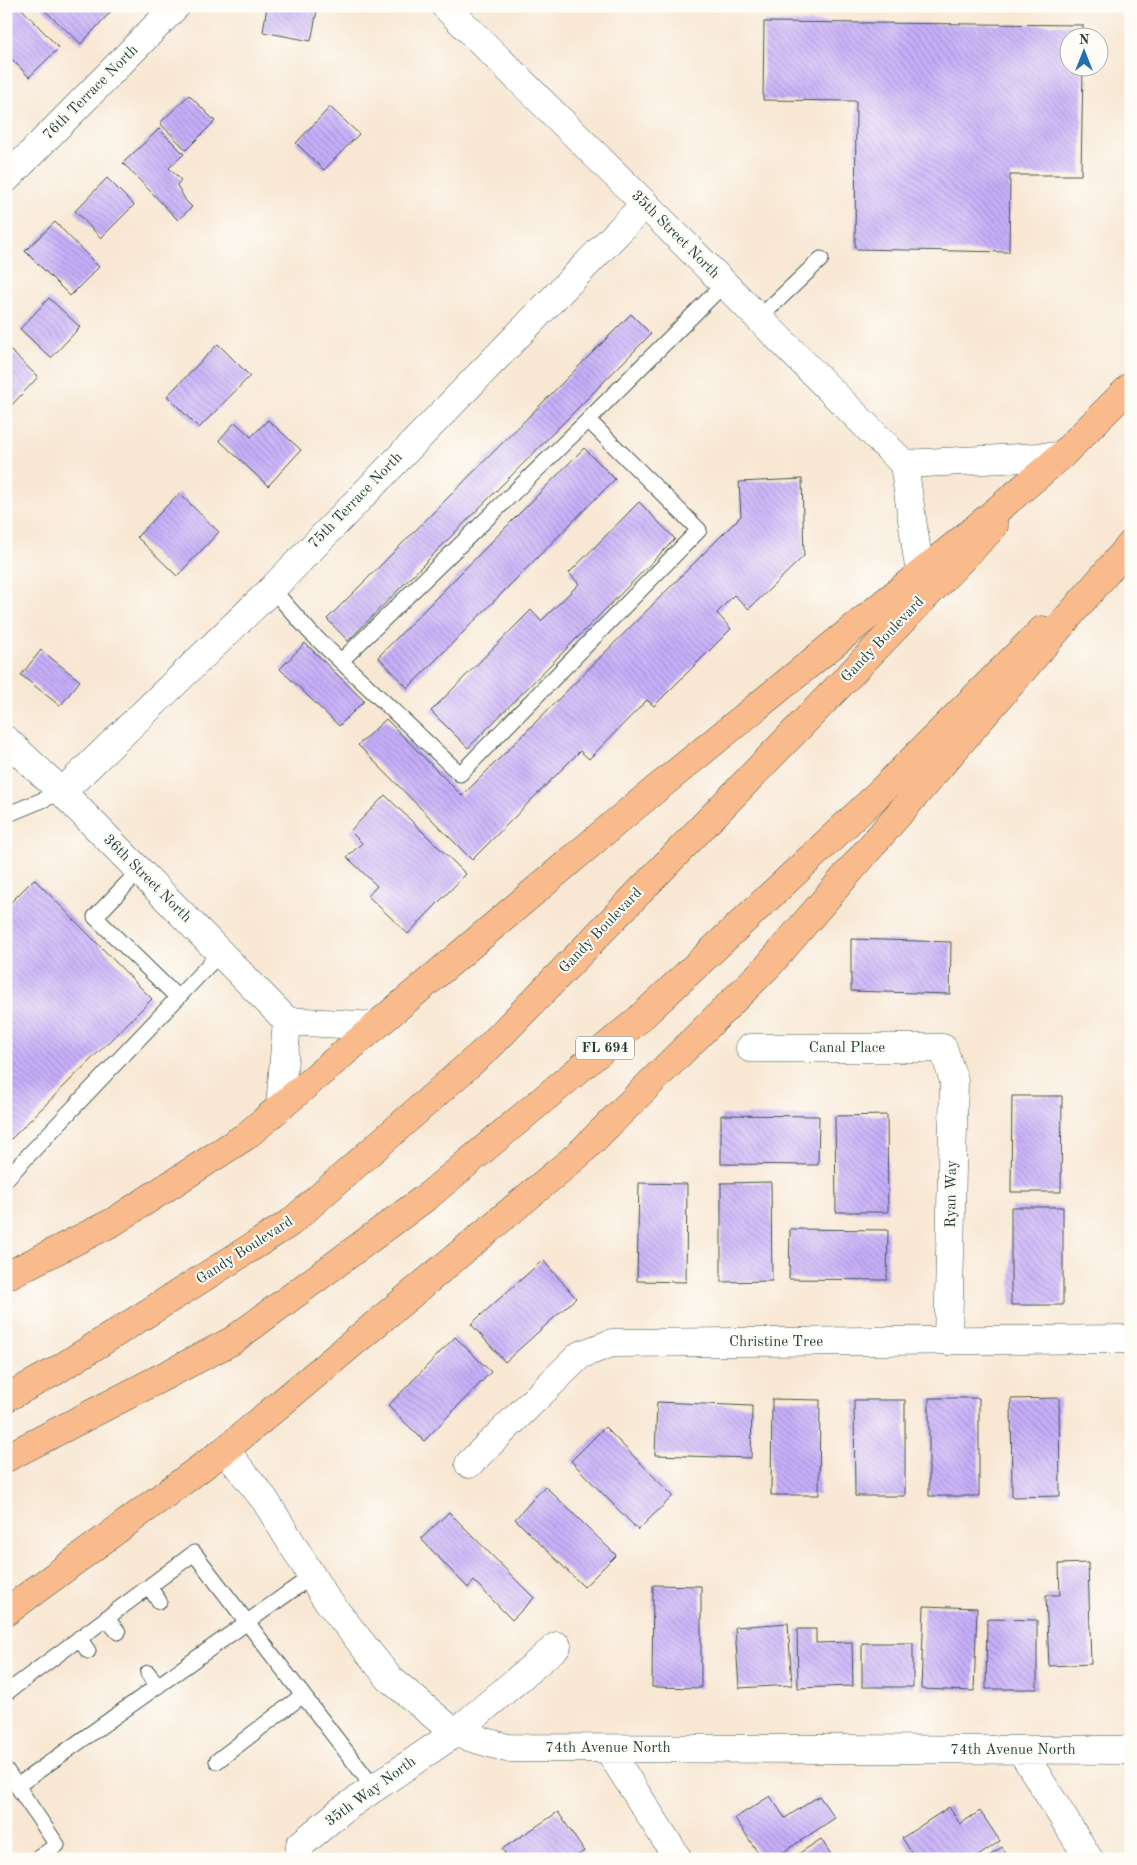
<svg xmlns="http://www.w3.org/2000/svg" width="1137" height="1865" viewBox="0 0 1137 1865" font-family="'Old Standard TT',serif">
<style>
.building{fill:url(#building-back-hatch)}
.lines{fill:none;stroke-linecap:round;stroke-linejoin:round}
.lane-casing{stroke:#40564c;stroke-width:17}
.street-casing{stroke:#40564c;stroke-width:29}
.primary-casing{stroke:#40564c;stroke-width:29}
.highway-casing{stroke:#40564c;stroke-width:29}
.lane{stroke:#fff;stroke-width:15}
.street{stroke:#fff;stroke-width:28}
.primary{stroke:#fabb8c;stroke-width:28}
.highway{stroke:#fabb8c;stroke-width:28}
.labels{text-anchor:middle;dominant-baseline:central;stroke-width:4;stroke-linejoin:round;paint-order:stroke}
.shield{fill:#fdfcf7;stroke:#62766e;stroke-width:1}
.shield-label{font-size:14px;font-weight:bold;fill:#1f3d34}
.street-label{font-size:15px;fill:#1f3d34;stroke:#fdfcf7}
</style>
<defs>
<pattern id="building-back-hatch" width="6" height="6" patternUnits="userSpaceOnUse" patternTransform="scale(1.25)"><rect width="6" height="6" fill="#c8affa"/><path d="M-1 5l2 2M0 0l6 6M5-1l2 2" fill="none" stroke="#a290cb"/></pattern>
</defs>
<rect width="100%" height="100%" fill="#fdfcf7"/>
<filter id="ink" filterUnits="userSpaceOnUse"><feTurbulence type="fractalNoise" baseFrequency=".02" numOctaves="2"/><feDisplacementMap in="SourceGraphic" scale="10" xChannelSelector="R" yChannelSelector="G"/><feConvolveMatrix kernelMatrix="1 2 1 2 8 2 1 2 1" color-interpolation-filters="sRGB"/></filter>
<filter id="wash" filterUnits="userSpaceOnUse"><feTurbulence type="fractalNoise" baseFrequency=".0096" numOctaves="4" result="noise"/><feDisplacementMap in="SourceGraphic" scale="20" xChannelSelector="R" yChannelSelector="G"/><feGaussianBlur stdDeviation="1.12" result="paint"/><feColorMatrix in="noise" values="0 0 0 0 0 0 0 0 0 0 0 0 0 0 0 0 0 1.4 0 .05"/><feComposite in="paint" operator="in"/></filter>
<g filter="url(#wash)">
<rect width="100%" height="100%" fill="#f8e7d3"/>
<g id="blocks">
<path class="building" d="M6 6H19L59 48 29 77 6 53Z
M40 6H116L81 44Z
M267 6H290L317 11 311 41 263 32Z
M764 22 1083 25V38H1070V68H1083L1081 175H1010L1009 252 855 249 856 101 763 100Z
M189 95 215 121 186 150 160 123Z
M330 107 359 134 324 170 296 143Z
M159 129 184 154 169 168 181 180 177 185 186 201 192 207 178 220 123 163Z
M107 178 134 205 101 238 75 211Z
M55 222 99 267 70 296 25 251Z
M49 298 80 327 51 358 20 329Z
M631 314 651 334 348 641 327 619Z
M218 344 250 376 199 428 167 396Z
M6 346 38 377 8 409 6 407Z
M268 420 301 450 268 486 219 440 235 422 251 437Z
M584 448 615 479 408 688 378 657Z
M802 479 804 556 749 609 734 595 717 613 731 629 654 706 647 700 589 759 580 751 472 860 358 745 386 719 462 796 741 516 739 482Z
M179 493 219 532 177 576 137 537Z
M639 502 675 539 468 748 431 711 531 610 541 621 579 584 569 573Z
M305 643 364 701 339 726 280 669Z
M41 650 80 681 60 706 21 675Z
M385 795 466 874 408 934 368 896 377 886 347 857 362 843 350 831Z
M34 879 152 999 6 1144V907Z
M851 939 951 942 950 994 851 991Z
M1012 1096H1062L1061 1192H1011Z
M721 1115 819 1116 818 1165 721 1164Z
M887 1115 888 1212H836L835 1116Z
M771 1182 772 1281 721 1282V1183Z
M639 1183 687 1184 686 1282 637 1281Z
M1011 1207H1063V1305H1011Z
M790 1229 888 1230 887 1280 789 1279Z
M543 1260 576 1298 505 1362 471 1324Z
M455 1337 491 1372 424 1441 388 1406Z
M929 1398H979V1496H929Z
M1059 1398 1060 1496 1012 1497 1011 1399Z
M772 1399 820 1400 819 1495H771Z
M854 1400H905V1496H855Z
M657 1402 752 1406 751 1458 655 1455Z
M605 1427 673 1496 638 1530 571 1461Z
M545 1486 616 1555 584 1587 515 1519Z
M449 1512 534 1598 512 1620 474 1581 468 1588 421 1539Z
M1088 1563 1091 1664 1049 1666 1046 1595H1060L1059 1564Z
M653 1585 701 1586V1688L652 1687Z
M924 1606 977 1608 974 1691 921 1689Z
M987 1619 1037 1620V1689H986Z
M788 1623 792 1685 739 1688 735 1627Z
M797 1629H816V1643L852 1642 853 1686 798 1688Z
M862 1643H913V1687H862Z
M770 1796 785 1818 819 1796 835 1818 773 1859H762L735 1818Z
M949 1807 960 1824 980 1811 1000 1841 974 1859H916L902 1838Z
M558 1812 584 1851 573 1859H509L502 1849Z
M821 1839 834 1859H791Z
M1002 1847 1009 1859H985Z"/>
</g>
</g>
<g filter="url(#ink)">
<use href="#blocks" fill-opacity="0" stroke="#40564c" stroke-width="1"/>
<g class="lines">
<defs>
<path id="lane" d="M759 318 821 259
M272 589 310 632 460 774 699 530 588 420 724 284
M341 661 588 420
M6 815 62 792
M139 871 95 917 178 998
M6 1179 220 953
M149 1587 159 1601
M106 1618 118 1632
M79 1638 88 1651
M148 1673 158 1686
M6 1693 194 1553 374 1788
M217 1761 303 1695
M6 1770 17 1786
M37 1859 57 1845 17 1786 312 1576"/>
<path id="street" d="M445 6 645 204 904 464 920 574
M6 179 176 6
M904 464 1061 456
M6 740 62 792 287 1021 280 1108
M62 792 272 589 645 204
M287 1021 376 1026
M750 1048H943L954 1081 948 1341
M225 1450 265 1500 324 1596 389 1678 455 1733 507 1748 1131 1750
M469 1464 580 1355 612 1343 1131 1339
M608 1749 678 1859
M1021 1750 1089 1859
M299 1859 300 1845 342 1810 455 1733 557 1646"/>
<path id="primary" d="M6 1398 54 1372 290 1223 489 1047 994 526
M6 1458 232 1341 429 1195 638 1020 869 803 1042 630"/>
<path id="highway" d="M6 1276 113 1222 246 1136 628 812 971 532 1061 456 1131 386
M6 1612 225 1450 579 1154 769 965 1131 544"/>
</defs>
<use href="#lane" class="lane-casing"/>
<use href="#street" class="street-casing"/>
<use href="#primary" class="primary-casing"/>
<use href="#highway" class="highway-casing"/>
<use href="#lane" class="lane"/>
<use href="#street" class="street"/>
<use href="#primary" class="primary"/>
<use href="#highway" class="highway"/>
</g>
</g>
<g class="labels">
<rect class="shield" x="576" y="1036.5" width="58" height="23" rx="4"/>
<g class="shield-label">
<text x="605" y="1048">FL 694</text>
</g>
<g class="street-label">
<text transform="translate(91 93) rotate(-45)">76th Terrace North</text>
<text transform="translate(675 235) rotate(45)">35th Street North</text>
<text transform="translate(356 501) rotate(-46)">75th Terrace North</text>
<text transform="translate(883 640) rotate(-46)">Gandy Boulevard</text>
<text transform="translate(147 879) rotate(45)">36th Street North</text>
<text transform="translate(601 931) rotate(-46)">Gandy Boulevard</text>
<text x="847" y="1048">Canal Place</text>
<text transform="translate(952 1194) rotate(-89)">Ryan Way</text>
<text transform="translate(245 1251) rotate(-33)">Gandy Boulevard</text>
<text x="776" y="1342">Christine Tree</text>
<text x="608" y="1748">74th Avenue North</text>
<text x="1013" y="1750">74th Avenue North</text>
<text transform="translate(371 1792) rotate(-36)">35th Way North</text>
</g>
</g>
<rect width="1137" height="1865" fill="none" stroke="#fdfcf7" stroke-width="25"/>
<g transform="translate(1084 52)"><circle r="24" fill="#fdfcf7" stroke="#a4b0a9"/>
<path d="M0-4L9 19L0 12L-9 19Z" fill="#1f6fb2"/>
<text y="-8" font-size="14" font-weight="bold" text-anchor="middle" fill="#1f3d34">N</text>
</g>
</svg>
